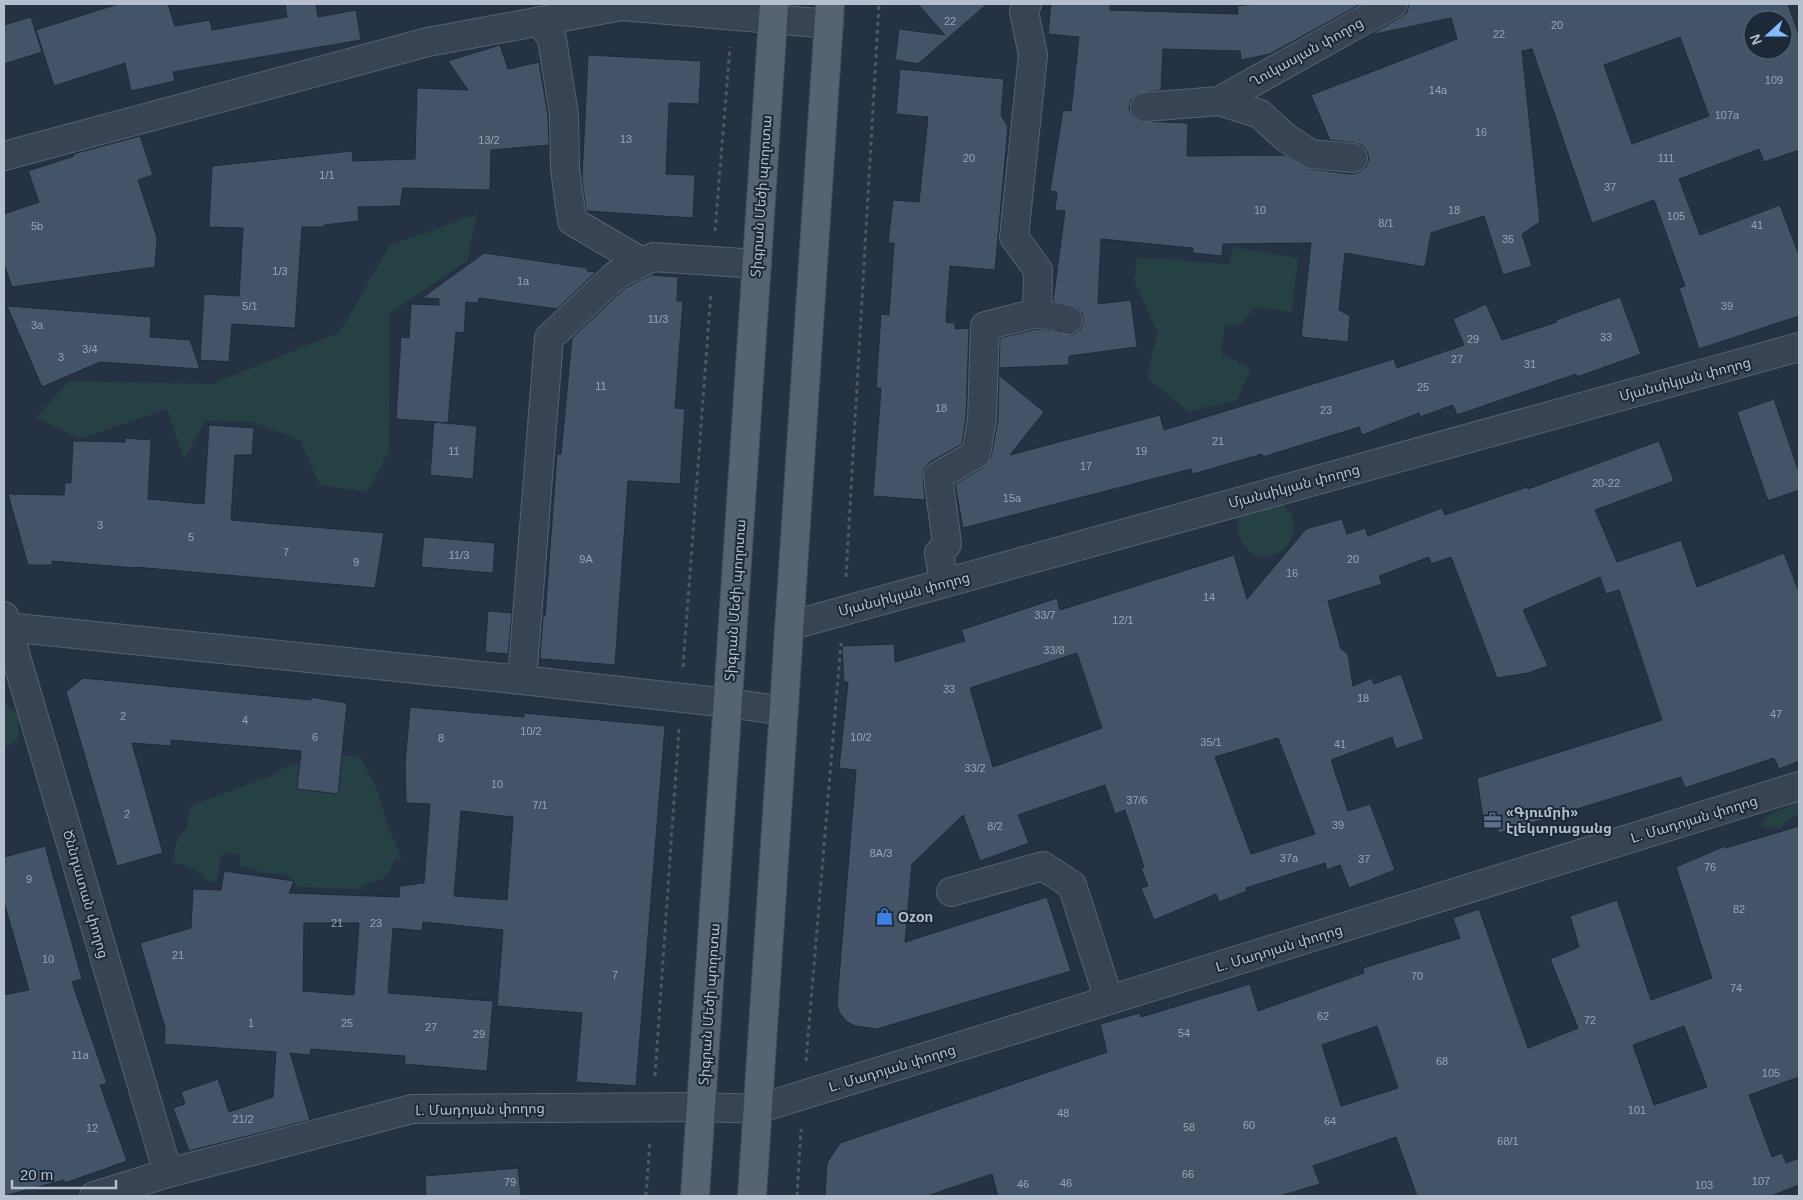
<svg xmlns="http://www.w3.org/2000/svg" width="1803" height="1200" viewBox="0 0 1803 1200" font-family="Helvetica,'Noto Sans Armenian',sans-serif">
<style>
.green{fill:#264144}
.building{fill:#445468;stroke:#1f2b3a;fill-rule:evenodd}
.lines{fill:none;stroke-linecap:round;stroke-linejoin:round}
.minor-casing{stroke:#566270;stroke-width:30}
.major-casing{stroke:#424d5c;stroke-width:30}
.path{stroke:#445e61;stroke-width:3;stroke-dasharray:4 4;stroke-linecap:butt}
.minor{stroke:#384453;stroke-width:28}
.major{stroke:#566373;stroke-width:28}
.labels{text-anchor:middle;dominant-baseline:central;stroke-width:4;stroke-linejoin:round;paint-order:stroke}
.number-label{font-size:11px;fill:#99a4b4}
.street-label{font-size:14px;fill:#b5bfcd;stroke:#1d2938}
.poi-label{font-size:14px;font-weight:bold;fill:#b5bfcd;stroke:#1d2938;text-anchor:start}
</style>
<rect width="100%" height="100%" fill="#243243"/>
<path class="green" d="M477 214 467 261 390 313 389 451 367 492 320 485 300 440 252 422 206 420 184 459 167 409 80 439 36 418 69 381 211 384 340 332 390 245Z
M1233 247 1298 258 1292 312 1255 307 1242 323 1225 325 1221 353 1251 369 1237 400 1189 412 1147 378 1157 332 1134 281 1137 257 1229 264Z
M1282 503C1318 537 1265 577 1243 544 1236 533 1236 523 1242 511Z
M4 702 18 714V740L4 748Z
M332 755 360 757 378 792 388 827 402 859H394C389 885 374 878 356 889L296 887 297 886C286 867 277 876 261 872 254 870 248 867 240 866L239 855 228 852 221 855 217 879 210 883 196 870 172 861 178 837 187 828 190 806 271 776 289 765Z
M1799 798V815L1788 820 1780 828 1761 827C1769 806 1787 814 1799 798Z"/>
<path class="building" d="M118 4H168L175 26 210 20 212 30 287 17 285 4H316L318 17 356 10 361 40 173 72 175 81 131 91 125 63 54 86 36 30Z
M918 4H987L918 64 895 60 899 29 945 35Z
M1051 4H1110V10L1238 14 1237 6 1254 4H1361L1270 54 1241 60 1240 51 1163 49 1161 90 1137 94 1131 100 1129 108 1132 115 1139 121 1188 123 1187 156 1285 155 1309 169 1352 174 1360 172 1366 167 1369 159 1367 151 1362 145 1355 143 1330 140 1311 95 1457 39 1451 18 1370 35 1401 17 1407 12 1409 4H1788L1799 35V150L1764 162 1759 149 1679 179 1700 235 1780 205 1799 255V316L1699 349 1679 288 1685 286 1654 200 1592 223 1532 49 1522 51 1540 222 1522 234 1532 266 1503 275 1484 216 1431 233 1425 267 1345 253 1339 310 1350 316 1348 342 1301 337 1311 243 1223 244 1222 256 1193 253V248L1101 239 1098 304 1131 300 1137 347 1069 356V365L999 368 1000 338 1037 329 1072 335 1080 330 1083 323V315L1078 308 1053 301 1065 211 1055 210 1057 192 1050 191 1063 110 1071 111 1079 37 1048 34ZM1753 20H1783V50H1753ZM1680 37 1709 116 1632 144 1604 65Z
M31 17 42 52 4 64V25Z
M500 45 508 69 539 62 548 116 549 145 491 150 490 190 403 188 400 206 358 207 359 221 324 225V227H302L295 328 232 324 229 362 200 360 204 294 239 296 243 228 209 227 212 166 352 151 353 161 415 159 417 88 468 90 448 61Z
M588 55 701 61 699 104 669 103 666 174 695 175 693 218 586 211 582 179Z
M900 69 1004 79 1001 115 1008 127 995 270 950 266 946 322 955 323V329L969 328 966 417 962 444 930 462 924 469 923 478 925 500 873 496 881 388H876L881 314 889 315 894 243H888L893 200 919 202 928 117 896 114Z
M140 136 153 175 138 180 157 238 155 267 12 287 4 264V214L39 202 28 171 74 156 73 154Z
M484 253 587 268V271L596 272 557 309 479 298 478 303 466 302 464 333 456 332 448 423 396 419 401 337 409 338 411 304 439 305V299L422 298Z
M651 275 678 277 677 301H683L675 408 685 409 680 484 628 481 615 665 542 659 540 657 543 616H545L557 454H561L572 338 625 288Z
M1620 297 1641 354 1577 377 1576 374 1457 415 1453 405 1420 417 1419 413 1362 435 1359 427 1263 457 1262 454 1193 474 1191 469 963 528 955 484 984 467 991 457 998 420 999 375 1044 412 1010 455 1160 415 1164 430 1394 359 1397 368 1464 345 1453 319 1486 304 1502 340 1557 322 1556 320Z
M7 306 151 317 150 337 190 340 200 369 100 362 42 387Z
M1774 399 1799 472V490L1768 501 1737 412Z
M434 422 477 426 473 479 430 475Z
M209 425 254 428 252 455H235L231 520 384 533 375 588 135 567V568L52 561V565H28L8 494 64 495 65 483H71L73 441 125 442V438L151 440 148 499 204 504Z
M1659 441 1674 481 1595 510 1617 562 1681 540 1697 587 1784 553 1799 592V761L1779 769 1774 758 1685 788 1681 777 1499 833 1494 822 1484 825 1477 778 1662 720 1619 590 1606 594 1600 577 1523 610 1548 666 1528 673 1497 678 1451 557 1431 564 1429 557 1379 576 1382 584 1328 601 1341 649 1348 654 1353 686 1372 678 1374 684 1401 674 1424 739 1396 749 1392 737 1331 760 1348 811 1370 804 1395 870 1349 888 1340 865 1327 870 1325 863 1246 888 1247 891 1219 902 1216 894 1154 920 1141 888 1148 886 1141 868 1144 867 1125 810 1115 814 1105 785 1018 815 1029 843 980 861 963 815 912 864 905 942 1047 897 1071 971 877 1029 855 1026 846 1021 839 1012 837 1003 856 770 839 768 848 682H844L842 646 894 644 895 662 965 641 961 630 1057 598 1060 610 1234 555 1247 599 1306 529 1342 519 1347 534 1365 528 1368 536 1442 508 1445 515 1527 487 1528 489ZM1077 653 1102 728 993 767 970 688ZM1278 738 1315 834 1251 854 1215 757Z
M424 537 495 543 493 573 421 567Z
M488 611 512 613 508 654 485 652Z
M83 678 311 700V697L347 703 338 794 297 789 301 751 171 740V746L132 743 163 853 117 866 66 692Z
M410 707 524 717V713L665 726 636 1086 576 1082 582 1013 497 1006 503 930 423 922 422 931 393 928 388 993 493 1001 487 1071 404 1064 405 1056 311 1049 310 1055 290 1053 310 1120 189 1151 173 1108 185 1104 181 1092 218 1079 229 1112 273 1097 276 1052 164 1044 165 1028 140 943 191 928 193 889 221 890 224 871 294 881 289 893 399 897 400 886 424 883 430 804 406 803 405 764ZM461 811 513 817 507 900 454 896ZM304 923H359L354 995 303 991Z
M1799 826V1077L1749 1095 1772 1157 1782 1153 1786 1163 1799 1158V1185L1771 1196H1417L1396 1137 1313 1166 1320 1184 1280 1196H998L992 1174 927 1196H825L827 1163 840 1143 1107 1052 1100 1024 1140 1013 1141 1017 1250 984 1258 1011 1364 973 1363 968 1460 938 1453 918 1479 909 1528 1048 1578 1028 1550 959 1579 947 1570 916 1617 900 1651 1000 1712 978 1676 867 1725 846 1726 848ZM1377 1026 1398 1088 1341 1106 1322 1045ZM1684 1026 1707 1087 1654 1105 1633 1045Z
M45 846 82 979 72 982 107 1083 100 1085 127 1161 65 1183 64 1180 4 1196V995L29 990 4 902V857Z
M518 1168 521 1196H426L425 1176Z"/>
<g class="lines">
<defs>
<path id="minor" d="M540 21 552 39 564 115 565 169 572 221 642 262
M1219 101 1393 4
M1145 107 1219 101 1260 114 1285 137 1311 154 1353 158
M4 156 428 42 622 6 829 24
M1037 313 1068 320
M944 582 939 553 947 544 938 476 976 454 982 419 985 326 1037 313 1038 270 1014 237 1033 55 1024 12 1027 4
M4 616 168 1173
M789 626 1799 347
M7 627 522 680 728 703 784 711
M522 680 549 338 616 275 653 257 757 264
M951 892 1043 866 1072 885 1109 1000
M94 1196 168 1173 412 1109 702 1107 758 1109 1799 786"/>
<path id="major" d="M695 1196 774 4
M752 1196 830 4"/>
</defs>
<use href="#minor" class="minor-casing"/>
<use href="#major" class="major-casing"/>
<path class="path" d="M715 231 730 47
M846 577 879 4
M683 667 711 292
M806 1061 841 643
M655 1076 679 728
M646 1196 650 1140
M797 1196 801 1129"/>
<use href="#minor" class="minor"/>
<use href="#major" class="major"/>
</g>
<defs>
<symbol id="office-bare" viewBox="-9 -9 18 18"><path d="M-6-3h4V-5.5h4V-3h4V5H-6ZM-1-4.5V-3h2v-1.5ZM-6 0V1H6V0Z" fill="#5c6f8a" stroke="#1d2938" stroke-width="2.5" paint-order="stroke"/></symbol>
<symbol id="shop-bare" viewBox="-9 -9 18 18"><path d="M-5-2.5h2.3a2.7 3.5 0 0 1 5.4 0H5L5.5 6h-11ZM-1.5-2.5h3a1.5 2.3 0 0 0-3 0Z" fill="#3f7fe0" stroke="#1d2938" stroke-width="2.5" paint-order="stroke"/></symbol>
</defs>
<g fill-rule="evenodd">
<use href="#office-bare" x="1480" y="808" width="25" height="25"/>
<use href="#shop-bare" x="872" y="904" width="25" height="25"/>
</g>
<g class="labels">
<g class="number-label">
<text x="950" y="21">22</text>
<text x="1557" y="25">20</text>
<text x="1499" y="34">22</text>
<text x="1774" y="80">109</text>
<text x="1438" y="90">14a</text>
<text x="1727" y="115">107a</text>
<text x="1481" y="132">16</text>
<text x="626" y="139">13</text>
<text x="489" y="140">13/2</text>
<text x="969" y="158">20</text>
<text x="1666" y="158">111</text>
<text x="327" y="175">1/1</text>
<text x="1610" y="187">37</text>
<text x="1260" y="210">10</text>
<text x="1454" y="210">18</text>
<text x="1676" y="216">105</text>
<text x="1386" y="223">8/1</text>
<text x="1757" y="225">41</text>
<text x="37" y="226">5b</text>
<text x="1508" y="239">35</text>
<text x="280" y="271">1/3</text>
<text x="523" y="281">1a</text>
<text x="250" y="306">5/1</text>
<text x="1727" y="306">39</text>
<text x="658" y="319">11/3</text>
<text x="37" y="325">3a</text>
<text x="1606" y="337">33</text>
<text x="1473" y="339">29</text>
<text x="90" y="349">3/4</text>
<text x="61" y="357">3</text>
<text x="1457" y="359">27</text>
<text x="1530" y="364">31</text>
<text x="601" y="386">11</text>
<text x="1423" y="387">25</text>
<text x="941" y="408">18</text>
<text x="1326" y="410">23</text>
<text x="1218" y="441">21</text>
<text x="454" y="451">11</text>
<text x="1141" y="451">19</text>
<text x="1086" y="466">17</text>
<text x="1606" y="483">20-22</text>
<text x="1012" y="498">15a</text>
<text x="100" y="525">3</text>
<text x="191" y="537">5</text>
<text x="286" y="552">7</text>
<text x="459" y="555">11/3</text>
<text x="586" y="559">9A</text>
<text x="1353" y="559">20</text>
<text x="356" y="562">9</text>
<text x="1292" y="573">16</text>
<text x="1209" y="597">14</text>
<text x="1045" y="615">33/7</text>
<text x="1123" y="620">12/1</text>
<text x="1054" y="650">33/8</text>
<text x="949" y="689">33</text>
<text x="1363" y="698">18</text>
<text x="1776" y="714">47</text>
<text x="123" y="716">2</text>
<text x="245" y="720">4</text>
<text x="531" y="731">10/2</text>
<text x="315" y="737">6</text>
<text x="861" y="737">10/2</text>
<text x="441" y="738">8</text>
<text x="1211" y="742">35/1</text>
<text x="1340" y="744">41</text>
<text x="975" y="768">33/2</text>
<text x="497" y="784">10</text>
<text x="1137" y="800">37/6</text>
<text x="540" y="805">7/1</text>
<text x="127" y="814">2</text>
<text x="1338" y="825">39</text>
<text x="995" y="826">8/2</text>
<text x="881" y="853">8A/3</text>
<text x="1289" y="858">37a</text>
<text x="1364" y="859">37</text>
<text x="1710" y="867">76</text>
<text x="29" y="879">9</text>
<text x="1739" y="909">82</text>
<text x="337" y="923">21</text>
<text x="376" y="923">23</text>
<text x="178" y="955">21</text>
<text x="48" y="959">10</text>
<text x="615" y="975">7</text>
<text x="1417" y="976">70</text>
<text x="1736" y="988">74</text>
<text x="1323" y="1016">62</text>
<text x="1590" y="1020">72</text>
<text x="251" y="1023">1</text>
<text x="347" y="1023">25</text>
<text x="431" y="1027">27</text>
<text x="1184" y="1033">54</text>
<text x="479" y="1034">29</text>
<text x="80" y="1055">11a</text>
<text x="1442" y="1061">68</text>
<text x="1771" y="1073">105</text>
<text x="1637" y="1110">101</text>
<text x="1063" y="1113">48</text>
<text x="243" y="1119">21/2</text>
<text x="1330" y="1121">64</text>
<text x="1249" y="1125">60</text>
<text x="1189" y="1127">58</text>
<text x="92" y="1128">12</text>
<text x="1508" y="1141">68/1</text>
<text x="1188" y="1174">66</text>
<text x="1761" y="1181">107</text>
<text x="510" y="1182">79</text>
<text x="1066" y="1183">46</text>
<text x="1023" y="1184">46</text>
<text x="1704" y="1185">103</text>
</g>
<g class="street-label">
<text transform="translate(1306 52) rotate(-29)">Ղուկասյան փողոց</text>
<text transform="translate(761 196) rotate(-86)">Տիգրան Մեծի պողոտա</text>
<text transform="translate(1685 379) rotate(-15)">Մյանսիկյան փողոց</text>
<text transform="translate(1294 486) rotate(-15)">Մյանսիկյան փողոց</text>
<text transform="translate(904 594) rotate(-15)">Մյանսիկյան փողոց</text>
<text transform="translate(735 600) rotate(-86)">Տիգրան Մեծի պողոտա</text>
<text transform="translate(1694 819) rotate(-17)">L. Մադոյան փողոց</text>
<text transform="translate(86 894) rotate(74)">Ծննդատան փողոց</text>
<text transform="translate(1279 948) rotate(-17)">L. Մադոյան փողոց</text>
<text transform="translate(709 1004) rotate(-86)">Տիգրան Մեծի պողոտա</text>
<text transform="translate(892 1068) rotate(-17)">L. Մադոյան փողոց</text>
<text transform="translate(480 1109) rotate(-1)">Լ. Մադոյան փողոց</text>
</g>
<g class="poi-label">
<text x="1506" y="812">«Գյումրի»<tspan x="1506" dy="16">էլեկտրացանց</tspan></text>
<text x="898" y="917">Ozon</text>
</g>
</g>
<rect width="1803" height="1200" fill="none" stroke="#b5bfcd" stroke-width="10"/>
<g transform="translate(1768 35) rotate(249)"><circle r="24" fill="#1d2938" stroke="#5a6574"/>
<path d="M0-4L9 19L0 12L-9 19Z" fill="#88baff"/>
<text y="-8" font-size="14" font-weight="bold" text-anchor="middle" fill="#b5bfcd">N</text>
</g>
<path d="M12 1180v8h104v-8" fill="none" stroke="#b5bfcd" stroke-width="2.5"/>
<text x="20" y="1180" font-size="15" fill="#b5bfcd" stroke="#1d2938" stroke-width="4" paint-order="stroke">20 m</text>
</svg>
